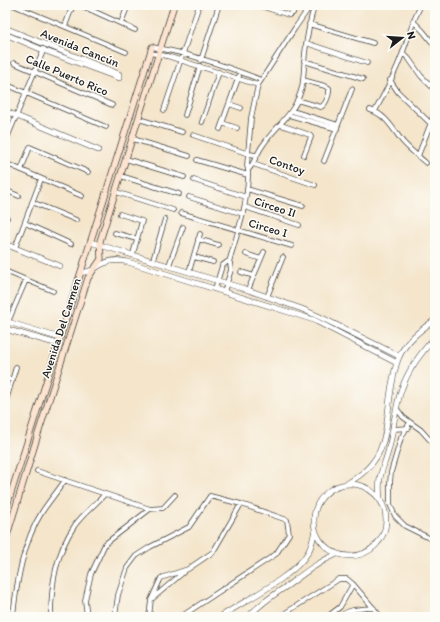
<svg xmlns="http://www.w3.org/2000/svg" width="440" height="622" viewBox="0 0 440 622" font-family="Itim,sans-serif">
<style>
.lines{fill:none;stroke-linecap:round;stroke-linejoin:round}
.minor-casing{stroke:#3c3a36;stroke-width:5.5}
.tertiary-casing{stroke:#3c3a36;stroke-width:6}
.secondary-casing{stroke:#3c3a36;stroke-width:7}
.minor{stroke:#fff;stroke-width:4}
.tertiary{stroke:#fff;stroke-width:5}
.secondary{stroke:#fde4d0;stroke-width:5.5}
.labels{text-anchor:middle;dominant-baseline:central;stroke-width:3;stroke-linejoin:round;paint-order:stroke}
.street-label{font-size:12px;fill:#1c1c1c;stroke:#fdfcf7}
</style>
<rect width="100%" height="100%" fill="#fdfcf7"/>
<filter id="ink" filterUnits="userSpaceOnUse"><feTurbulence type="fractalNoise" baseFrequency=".025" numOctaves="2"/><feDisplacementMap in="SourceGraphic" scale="8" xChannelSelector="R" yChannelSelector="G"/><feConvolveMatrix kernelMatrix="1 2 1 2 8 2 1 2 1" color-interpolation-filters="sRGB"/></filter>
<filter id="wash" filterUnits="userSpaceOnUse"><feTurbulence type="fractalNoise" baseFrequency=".012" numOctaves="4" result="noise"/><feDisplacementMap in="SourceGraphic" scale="16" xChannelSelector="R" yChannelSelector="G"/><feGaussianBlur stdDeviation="0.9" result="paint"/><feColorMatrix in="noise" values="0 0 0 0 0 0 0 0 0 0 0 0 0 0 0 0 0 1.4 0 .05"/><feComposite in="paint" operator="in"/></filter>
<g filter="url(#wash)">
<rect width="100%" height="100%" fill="#f4e5cb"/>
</g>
<g filter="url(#ink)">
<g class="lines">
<defs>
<path id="minor" d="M13 5 126 52
M80 5 135 30
M257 5 289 15 293 13 295 5
M430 5 435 11
M413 21 423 31 435 46
M121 23 128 5
M309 24 373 43
M65 26 73 5
M306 43 367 63
M152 47C189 53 226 66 261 80
M150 53 167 56 258 85
M403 53 409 59 421 76 435 90
M201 60 218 8
M304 61 363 79
M14 63 112 105
M390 80 398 92 430 123
M5 84 106 127
M297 100 321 107C326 104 330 94 329 88L325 86 303 80
M229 104 241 108
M164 110 199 5
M370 110C386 114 394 131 403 142 410 150 418 156 426 163
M292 111 338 125
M375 111C386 91 398 68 405 46 410 32 414 18 421 5
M185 115 200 66
M289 115 337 129
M139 119 182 132
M202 122 219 72
M222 123 237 128
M281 125 310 135 311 137 304 155
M220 129 239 76
M193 135 249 154 256 155
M133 139 189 156
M5 143 44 49
M418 156 435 112
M126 159 184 177
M197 160 248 175
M324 161 352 89
M5 163 82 196
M253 164 315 185
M249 169C255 162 257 153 263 145 277 124 295 115 302 87 304 76 304 64 305 53 307 36 309 21 315 5
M21 170 30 147 88 172
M121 176 179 194
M194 180 246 197
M247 189 303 206
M5 190 19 196
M116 192 173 210
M189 197 243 214
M32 202 76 220
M245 207 299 225
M181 213 292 246
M120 214 142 221 133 254
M5 217 7 218
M25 223 71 244
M115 233 137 239
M198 239 218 245
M15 248 41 179
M246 254 261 259
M194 257 213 262
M153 260 165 219
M169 265 183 227
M5 271 53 291
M189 272 200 234
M241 272 254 276
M215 289 222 266 227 262H229
M248 290 264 252
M224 292 231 270 230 263 229 262C237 234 247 207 248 177 248 173 249 170 247 166L251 118 258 85 295 28 311 5
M267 297 283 257
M8 322 26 280
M5 378 13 380
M5 404 16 367
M397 409 403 417 421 430 429 439 435 443
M410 422 401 438 391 472 390 483V504L395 516 405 526 435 541
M393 429 409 428
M37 471 150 509
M152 599 185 571
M5 613 19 617
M13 615C17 581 23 542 42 512 49 501 58 491 65 480
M51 617C51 584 56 553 75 525 83 514 96 504 105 494
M87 617 85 600 91 574 105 544 150 509 163 508 175 495
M115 617 118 595 127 568 136 556 150 547 189 527 210 496 241 504 287 520 289 534 276 554 185 614 182 617
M149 617 151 600 161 578 188 569 213 552 241 504
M279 617 339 579H347L353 584 381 617
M327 617 340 607 353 584
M340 617C349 608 361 609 374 608"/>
<path id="tertiary" d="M5 28 119 74V78L43 50 5 34
M5 111 98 150
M90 242 248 290 302 309 318 316 399 356
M5 244 60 266
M81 272C90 274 96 266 105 263 113 259 120 260 128 262L314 320 397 363
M5 321 60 338
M5 329 58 344
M348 483C392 458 384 427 392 384 394 375 395 366 399 357 406 341 420 330 435 320
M314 520a36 36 0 1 1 72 0a36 36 0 1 1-72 0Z
M380 498C377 474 384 469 389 448 394 428 395 406 402 388 409 368 422 352 435 337
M220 617C245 600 292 578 307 554 312 547 313 538 315 530
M248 617C259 605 273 595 287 586 303 574 318 562 337 554"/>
<path id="secondary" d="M5 512 152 47
M5 542 39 431 88 278 101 259 100 241 174 5"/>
</defs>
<use href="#minor" class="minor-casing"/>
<use href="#tertiary" class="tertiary-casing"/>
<use href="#secondary" class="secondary-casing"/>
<use href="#minor" class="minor"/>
<use href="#tertiary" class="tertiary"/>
<use href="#secondary" class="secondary"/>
</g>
</g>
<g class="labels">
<g class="street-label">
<text transform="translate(80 48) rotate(22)">Avenida Cancún</text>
<text transform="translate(67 75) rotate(23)">Calle Puerto Rico</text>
<text transform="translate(287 165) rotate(19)">Contoy</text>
<text transform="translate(275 207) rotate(18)">Circeo II</text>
<text transform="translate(268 228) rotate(16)">Circeo I</text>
<text transform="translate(61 328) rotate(-72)">Avenida Del Carmen</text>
</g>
</g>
<rect width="440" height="622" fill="none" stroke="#fdfcf7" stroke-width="20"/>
<g transform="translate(402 38) rotate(73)" stroke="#fdfcf7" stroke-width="3" paint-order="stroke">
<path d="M0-3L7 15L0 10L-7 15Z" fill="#1c1c1c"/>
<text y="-6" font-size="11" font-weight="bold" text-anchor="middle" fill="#1c1c1c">N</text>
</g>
</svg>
